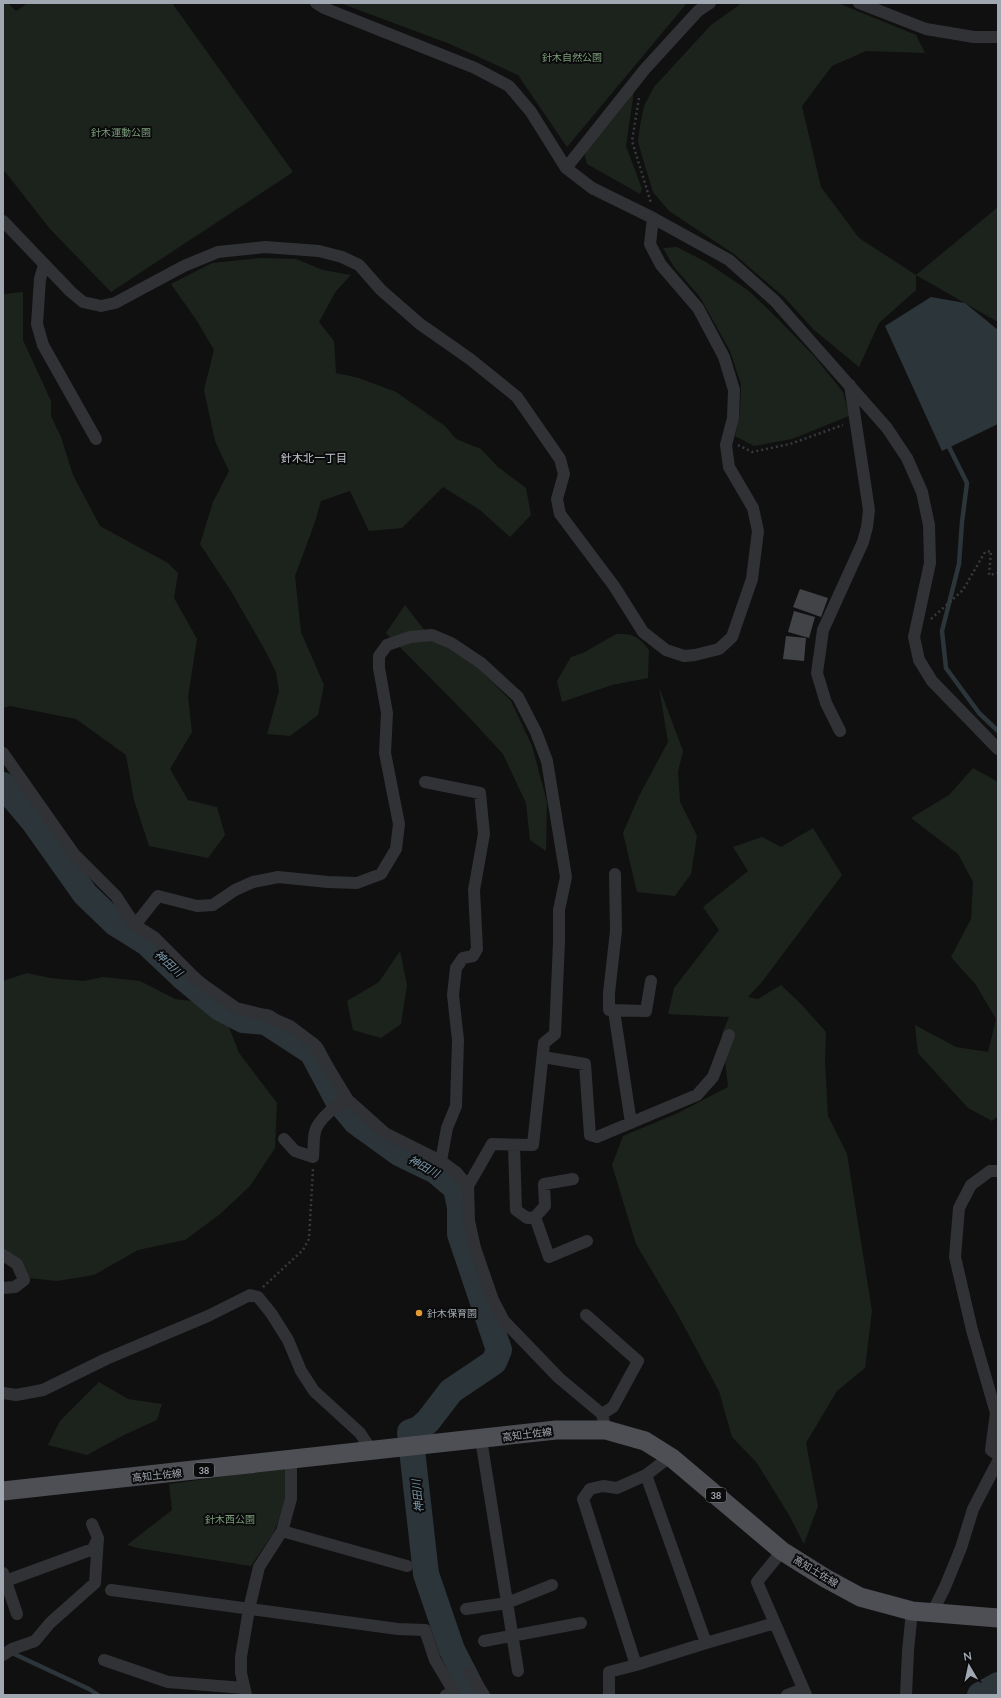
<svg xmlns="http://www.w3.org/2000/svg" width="1001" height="1698" viewBox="0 0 1001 1698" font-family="Lato,'Noto Sans JP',sans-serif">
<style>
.green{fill:#1c231d}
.water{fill:#2c353a}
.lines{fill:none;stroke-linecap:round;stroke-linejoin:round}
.stream{stroke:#2c353a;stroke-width:4.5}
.river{stroke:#2c353a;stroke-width:26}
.building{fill:#414347}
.path{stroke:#37393c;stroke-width:2.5;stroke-dasharray:2 3;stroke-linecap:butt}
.minor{stroke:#313235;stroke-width:12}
.primary{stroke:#4d4f54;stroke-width:19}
.poi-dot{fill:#e39936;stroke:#0b0b0c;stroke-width:1.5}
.labels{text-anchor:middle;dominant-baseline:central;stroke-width:4;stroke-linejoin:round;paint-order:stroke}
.shield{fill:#0b0b0c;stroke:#757980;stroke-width:1}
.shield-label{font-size:9px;font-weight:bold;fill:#a2a8b1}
.park-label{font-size:10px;fill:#7b9b7a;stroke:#0b0b0c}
.poi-label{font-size:10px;fill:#a2a8b1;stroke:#0b0b0c;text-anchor:start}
.street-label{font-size:10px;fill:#a2a8b1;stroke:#0b0b0c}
.neighbourhood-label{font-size:11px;fill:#c2c6cd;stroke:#0b0b0c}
.water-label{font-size:11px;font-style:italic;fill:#7a98aa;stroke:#0b0b0c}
</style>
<rect width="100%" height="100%" fill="#101011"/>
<path class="green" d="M3 3H8L16 11 28 3H172L293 172 111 292 50 229 3 169Z
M340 3H687L567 147 518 75 450 44Z
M742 3H838L916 35 925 53 866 51 832 66 802 106 821 187 859 238 916 275 998 207V322L916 275V290L879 323 859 367 813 329 785 298 734 254 669 211 653 192 642 156 638 141 640 126 644 106 654 87 711 25Z
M634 91 626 146 642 189 640 194 587 164 584 152Z
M677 247 706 262 749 291 778 319 814 356 843 392 849 416 792 439 754 446 735 436 740 412 741 384 730 351 700 297 674 267 663 248Z
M261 258 296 259 323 270 351 275 336 291 319 322 334 341 336 373 359 378 396 392 445 426 456 439 481 449 498 467 526 488 531 515 510 537 480 510 443 487 402 528 369 531 350 491 321 501 315 522 295 576 301 632 324 685 318 715 290 736 267 734 279 691 276 672 265 650 231 591 200 544 213 502 229 471 215 441 204 390 214 350 197 321 171 284 212 263Z
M23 292V340L51 401V416L61 437 73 475 100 526 168 563 178 573 174 598 197 639 188 697 192 732 170 769 188 800 217 807 225 835 208 858 149 846 134 800 126 755 76 719 10 706 3 708V294Z
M405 605 429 636 477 667 511 701 532 746 547 802 546 851 530 840 526 803 503 754 466 714 386 633Z
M616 634C634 634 638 636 649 650L648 678 612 685 562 702 557 681 571 657 583 653Z
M659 687 683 751 678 772 680 802 697 836 691 874 675 896 637 892 623 833 639 796 668 742Z
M973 768 998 782V1116L992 1121 968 1108 918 1053 915 1025 956 1047 988 1052 996 1019 976 985 951 957 971 919 973 882 958 854 911 818 949 795Z
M813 828 842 875 761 983 748 997 758 999 781 985 802 1005 826 1032 825 1062 828 1116 847 1154 872 1311 865 1368 837 1391 806 1443 818 1506 804 1544 789 1515 757 1463 732 1437 719 1391 678 1315 636 1244 612 1165 623 1136 678 1113 728 1087 722 1034 729 1017 668 1014 674 988 719 930 703 907 748 871 733 847 762 837 781 847Z
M400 951 407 985 401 1024 381 1038 353 1030 347 1001 379 982Z
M27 973 50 978 83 981 103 977 140 981 175 999 192 1001 224 1014 239 1053 277 1103 275 1148 250 1186 219 1215 185 1240 138 1250 94 1275 57 1281 29 1278 3 1261V981Z
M99 1382 128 1399 162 1404 157 1420 124 1435 87 1455 48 1445 60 1421Z
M285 1468 287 1500 274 1532 251 1566 137 1548 127 1545 172 1510 169 1484Z"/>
<path class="water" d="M931 297 965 303 998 330V424L942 451 885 326Z"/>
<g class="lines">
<path class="stream" d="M949 447 967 483 962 522 959 564 942 631 946 668 979 713 998 731
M10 1652 89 1689 98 1695"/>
<path class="river" d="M3 785 34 822 85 894 115 923 147 943 184 978 220 1008 243 1020 266 1022 312 1052 337 1099 356 1122 399 1153 436 1171 456 1188 460 1207V1234L499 1350 494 1362 451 1391 428 1421 419 1429 410 1432 426 1574 452 1650 475 1695
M980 1695 998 1685"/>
</g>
<path class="building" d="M800 589 828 598 821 617 793 607Z
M794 611 815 617 809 638 788 632Z
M786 636 806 638 804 661 783 659Z"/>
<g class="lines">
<path class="path" d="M639 98 632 141 651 203
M738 445 752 452 790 444 843 425
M931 619 963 590 985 552 991 551 989 575 998 573
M263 1287 303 1250 309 1239 313 1169"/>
<path class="minor" d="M316 3 324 8 475 68 509 86 531 112 566 168
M710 3 698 11 645 69 566 168 592 188 653 218 729 260 775 301 887 428 907 458 922 492 929 525 930 563 914 637 919 660 932 681 998 749
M859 3 926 29 974 37H998
M3 221 71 292 83 302 101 306 115 303 184 266 218 252 265 247 319 251 342 257 359 265 381 290 420 324 470 359 517 397 560 459 564 474 557 499 560 514 614 586 643 632 666 650 684 656 695 655 719 649 732 637 752 579 758 531 753 508 729 467 726 445 733 418 734 390 724 357 698 308 661 265 650 244 653 218
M44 265 40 279 37 324 43 345 96 439
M840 731 826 703 817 673 823 630 863 542 867 527 869 510 850 385
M3 753 74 854 116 896 135 925 154 937 199 982 236 1008 264 1015 290 1026 314 1044 348 1100 385 1133 441 1161 456 1172 468 1186
M425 782 480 793 484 834 474 890 477 949 473 956 463 958 456 968 453 995 458 1040 456 1106 447 1128 441 1161
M615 874 616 931 609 993V1010L646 1011 651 981
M135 925 158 896 197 906 213 905 235 890 253 882 278 877 328 882 357 883 381 874 396 849 399 824 385 753 387 713 379 668V656L387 645 410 637 432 635 451 643 481 663 518 697 536 732 547 761 566 877 559 910V942L555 1034 544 1043 533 1145 492 1144 468 1186 469 1221 475 1248 493 1300 504 1321 559 1378 602 1414 606 1430
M614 1011 631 1123
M543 1057 585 1064 590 1135 597 1137 697 1095 713 1077 729 1035
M284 1139 295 1151 313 1157C314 1149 313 1140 315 1132 317 1121 338 1102 348 1100
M514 1145 516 1210 527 1218 535 1217
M998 1171H990L971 1185 959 1208 955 1257 972 1330 996 1413 991 1450 998 1455
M573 1179 544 1184 545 1206 535 1217 549 1257 587 1241
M3 1255 17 1264 24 1280 15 1287 3 1288
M586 1315 638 1361 613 1407 602 1414
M3 1393 16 1395 43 1390 106 1359 208 1316 250 1295 258 1297 271 1313 288 1340 301 1371 314 1391 360 1433 372 1451
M481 1439 518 1671
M672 1458 663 1462 646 1475 706 1643
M282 1531 407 1566
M782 1551 757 1582 806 1695
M3 1573 17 1614
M3 1582 93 1549 98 1538 92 1524
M111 1590 398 1629 425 1630 435 1660 454 1692 446 1695
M466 1609 507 1603 552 1585
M932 1613 945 1587 961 1548 973 1509 998 1461
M484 1641 581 1623
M3 1655 12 1649 35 1641 50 1623 95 1583 98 1538
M104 1660 168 1682 244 1688
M636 1665 583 1499 590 1489 603 1486 617 1488 646 1475
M469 1672 484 1695
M246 1695 241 1673V1657L249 1609 259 1567 282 1531 291 1499V1461
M609 1695V1672L636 1665 706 1643 775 1623
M787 1695 803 1689
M906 1695 908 1651 912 1611"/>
<path class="primary" d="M3 1491 556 1430H606L645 1441 672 1458 782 1551 825 1578 860 1597 912 1611 998 1618"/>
</g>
<circle class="poi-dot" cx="419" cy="1313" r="4"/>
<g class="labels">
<g class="shield">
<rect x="194" y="1463" width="20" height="14" rx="3"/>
<rect x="706" y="1488" width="20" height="14" rx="3"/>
</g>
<g class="shield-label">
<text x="204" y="1470">38</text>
<text x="716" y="1495">38</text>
</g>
<g class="park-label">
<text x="572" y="57">針木自然公園</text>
<text x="121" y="132">針木運動公園</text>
<text x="230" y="1519">針木西公園</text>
</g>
<g class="poi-label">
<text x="427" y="1313">針木保育園</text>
</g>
<g class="street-label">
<text transform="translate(527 1434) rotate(-7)">高知土佐線</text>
<text transform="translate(157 1475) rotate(-6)">高知土佐線</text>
<text transform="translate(816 1571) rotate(31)">高知土佐線</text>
</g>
<g class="neighbourhood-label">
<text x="314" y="457">針木北一丁目</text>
</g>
<g class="water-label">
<text transform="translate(169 963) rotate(42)">神田川</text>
<text transform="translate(424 1166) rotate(29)">神田川</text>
<text transform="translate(417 1496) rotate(-96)">神田川</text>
</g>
</g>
<rect width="1001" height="1698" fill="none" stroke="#a2a8b1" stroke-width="8"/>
<g transform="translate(969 1666) rotate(351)" stroke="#0b0b0c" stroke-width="3" paint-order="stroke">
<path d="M0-3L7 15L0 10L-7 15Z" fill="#a2a8b1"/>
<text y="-6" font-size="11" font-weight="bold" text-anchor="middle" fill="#a2a8b1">N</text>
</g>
</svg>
